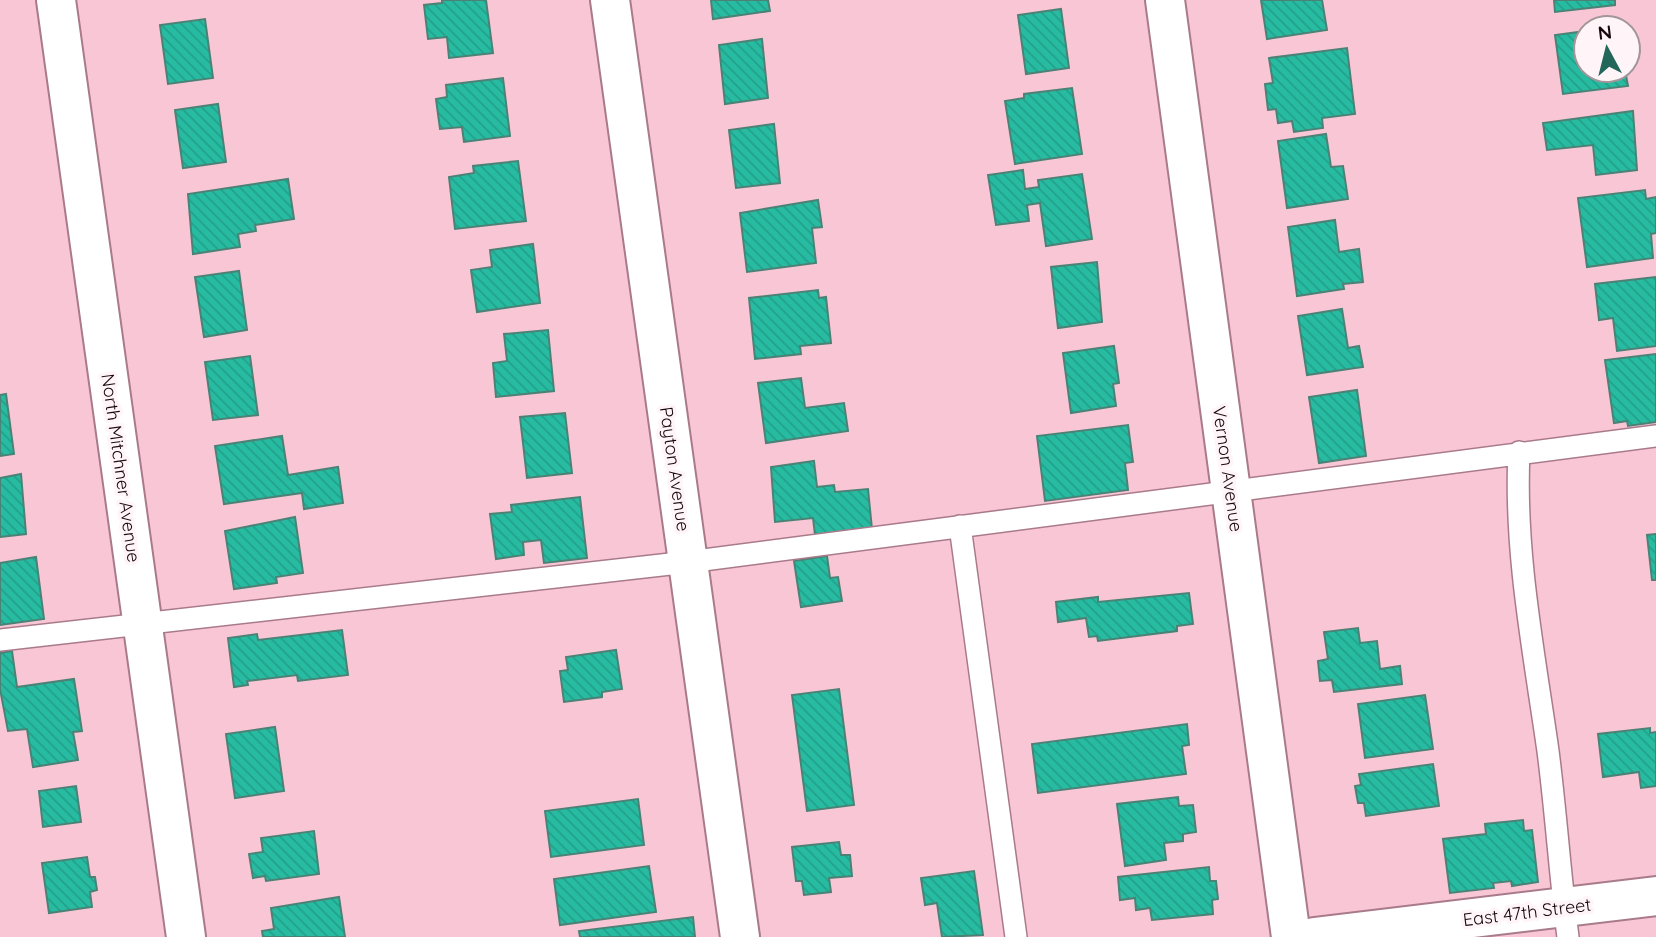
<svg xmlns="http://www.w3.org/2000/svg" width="1656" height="937" viewBox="0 0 1656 937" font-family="Quicksand,sans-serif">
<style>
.building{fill:url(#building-back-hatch);stroke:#4c8276;stroke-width:2}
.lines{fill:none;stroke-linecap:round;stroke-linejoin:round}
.lane-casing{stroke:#a97b8a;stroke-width:24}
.street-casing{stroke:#a97b8a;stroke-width:42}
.lane{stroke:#fff;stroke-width:21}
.street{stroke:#fff;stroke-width:38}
.labels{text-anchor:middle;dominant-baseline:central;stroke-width:7;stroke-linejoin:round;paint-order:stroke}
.street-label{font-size:18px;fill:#18080e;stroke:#fff4f7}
</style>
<defs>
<pattern id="building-back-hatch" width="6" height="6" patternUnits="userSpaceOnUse" patternTransform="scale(1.75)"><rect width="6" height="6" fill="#27bca2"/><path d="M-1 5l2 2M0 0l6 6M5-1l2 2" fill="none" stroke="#22a08a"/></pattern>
</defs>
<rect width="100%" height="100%" fill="#f9c6d6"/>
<path class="building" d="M442 0H486L493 53 449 58 447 37 428 39 424 5 442 3Z
M711 0H768L770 11 713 19Z
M1261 0H1322L1327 30 1267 39Z
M1554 0H1615V5L1555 12Z
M1061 9 1069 68 1026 74 1018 15Z
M205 19 213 78 168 84 160 25Z
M1586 31V70H1625L1628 86 1563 94 1555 35Z
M1628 31 1634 63 1628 64Z
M762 39 768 98 725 104 719 45Z
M1347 48 1355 114 1322 118 1323 128 1294 132 1292 121 1278 123 1276 109 1268 110 1265 84 1273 83 1269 58Z
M503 78 510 136 464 142 462 127 440 129 436 99 447 97 446 85Z
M1072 88 1082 154 1015 164 1005 101 1024 98V94Z
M218 104 226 162 183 168 175 110Z
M1633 111 1637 170 1596 175 1593 145 1547 150 1543 123Z
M774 124 780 183 736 188 729 130Z
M1326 134 1331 167 1343 166 1348 199 1287 208 1278 141Z
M518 161 526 221 455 229 449 177 474 173 473 166Z
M1023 170 1025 189 1039 187 1038 180 1082 174 1092 239 1046 246 1040 203 1027 205 1029 221 996 225 988 175Z
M288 179 294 219 255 225 256 231 238 234 240 247 193 254 188 194Z
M1645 190 1646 199 1656 197V233L1651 234 1653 258 1587 267 1578 198Z
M818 200 822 227 812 228 816 263 747 272 740 213Z
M1335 220 1339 252 1359 249 1363 282 1343 284 1344 289 1297 296 1288 227Z
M533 244 540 303 477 312 471 270 492 267 490 250Z
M1097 262 1102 322 1058 328 1051 267Z
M239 271 247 330 204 337 195 277Z
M1656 277V346L1617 351 1613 318 1599 320 1595 284Z
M818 290 819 298 826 297 831 343 800 346 801 354 755 359 749 298Z
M1342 309 1348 348 1359 346 1363 367 1307 375 1298 316Z
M548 330 554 391 496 397 493 363 507 361 504 334Z
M1114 346 1119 383 1113 384 1116 406 1071 413 1063 353Z
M1656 354V422L1628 426 1627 421 1614 423 1605 360Z
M250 356 258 415 213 420 205 362Z
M801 378 805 408 844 403 848 431 766 443 758 383Z
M1357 390 1366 456 1319 463 1309 397Z
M6 394 14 454 0 456V395Z
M565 413 572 473 527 478 520 417Z
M1128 425 1133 462 1125 463 1128 490 1045 501 1037 436Z
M282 436 288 475 338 467 343 503 304 509 302 493 224 504 215 446Z
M814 461 817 487 834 485 835 492 868 489 872 529 815 535 813 518 775 522 771 467Z
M21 474 26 534 0 537V478Z
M580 497 587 558 544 563 541 540 523 542 524 555 496 559 490 514 512 512 511 505Z
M295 517 303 573 276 577 277 583 234 589 225 531Z
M1656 534V580H1652L1647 535Z
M827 556 830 578 838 577 842 601 801 607 794 561Z
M36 557 44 619 0 625V563Z
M1189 593 1193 624 1177 626V631L1098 641 1097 636 1089 637 1086 618 1058 622 1056 602 1098 597V602Z
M1358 628 1360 643 1377 641 1380 669 1400 666 1402 684 1334 692 1332 680 1320 681 1318 661 1328 659 1324 632Z
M342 630 348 675 298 681 297 675 247 681 248 685 234 687 228 638 257 634 258 640Z
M616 650 622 689 602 692V697L564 702 560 671 568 670 566 657Z
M12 651 17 687 74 679 82 731 73 732 78 760 33 767 27 729 8 731 0 689V653Z
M839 689 854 805 807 811 792 695Z
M1425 695 1433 749 1365 758 1358 704Z
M1187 724 1189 745 1182 746 1186 774 1038 793 1032 744Z
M275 727 284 791 235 798 226 734Z
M1650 728V733L1656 732V786L1641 788 1639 772 1603 777 1598 734Z
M1433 764 1439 806 1366 816 1364 803H1358L1355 786 1361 785 1359 774Z
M76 786 81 822 43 827 39 791Z
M1178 797 1179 806 1193 805 1196 832 1183 834V841L1164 843 1166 860 1125 866 1117 804Z
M638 799 644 845 551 857 545 811Z
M1523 820 1524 831 1532 830 1538 882 1512 886 1511 881 1493 883 1494 888 1450 893 1443 839 1486 834 1485 824Z
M314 831 319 874 266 881 265 876 253 878 249 854 263 852 261 838Z
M839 842 841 855H850L852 876 829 878 831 892 804 895 802 881H796L792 847Z
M87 857 90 877H95L97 890 90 892 92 907 49 913 42 863Z
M649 866 656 912 560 925 554 879Z
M1209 867 1210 881H1216L1218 899 1212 900 1213 914 1152 920 1150 908 1136 910 1135 898 1120 900 1118 877Z
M974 871 983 935 942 937 937 903 925 905 921 878Z
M339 897 345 937H263L262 931 274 929 271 908Z
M693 917 695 937H580L579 931Z"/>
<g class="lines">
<defs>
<path id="lane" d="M1519 452C1514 552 1534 652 1548 751 1556 813 1560 875 1568 937
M960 526 1016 937
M0 640 688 562 1656 436"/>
<path id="street" d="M56 0 186 937
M610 0 740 937
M1165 0 1291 937
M1314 937 1656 896"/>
</defs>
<use href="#lane" class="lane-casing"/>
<use href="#street" class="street-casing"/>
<use href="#lane" class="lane"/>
<use href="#street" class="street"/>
</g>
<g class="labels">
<g class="street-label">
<text transform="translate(121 468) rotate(82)">North Mitchner Avenue</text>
<text transform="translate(675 469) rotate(82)">Payton Avenue</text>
<text transform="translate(1228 469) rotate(82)">Vernon Avenue</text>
<text transform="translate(1527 912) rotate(-7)">East 47th Street</text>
</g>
</g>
<g transform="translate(1607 49) rotate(353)"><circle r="33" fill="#fff4f7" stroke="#a3969a" stroke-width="2"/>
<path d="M0-5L12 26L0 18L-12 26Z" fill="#22675a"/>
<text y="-10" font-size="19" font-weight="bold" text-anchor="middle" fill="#18080e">N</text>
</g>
</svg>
